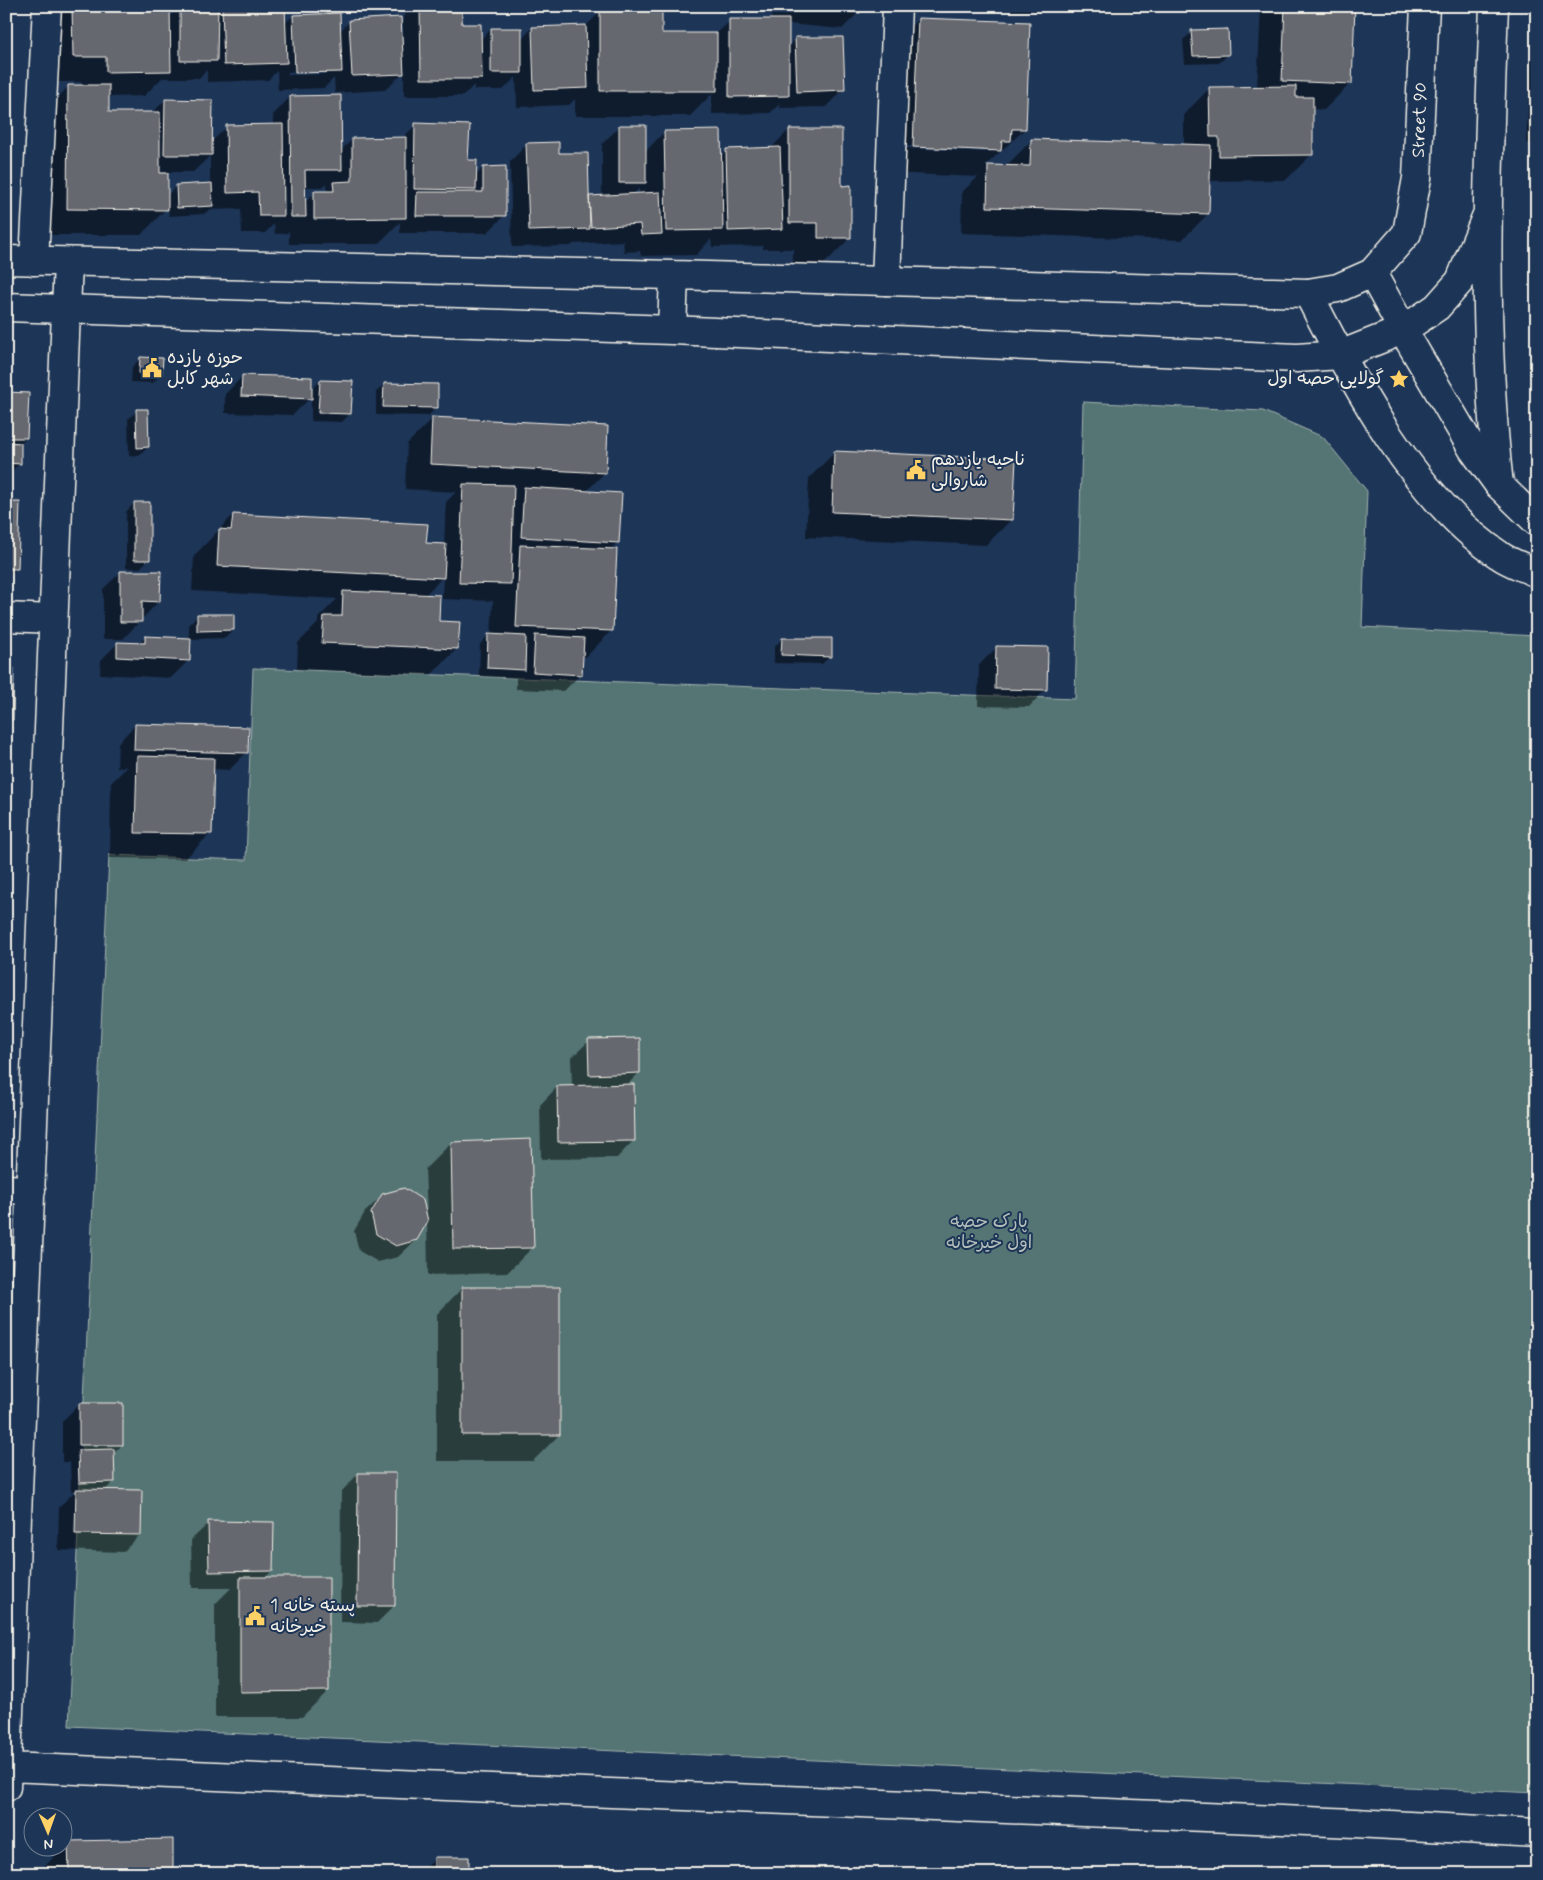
<svg xmlns="http://www.w3.org/2000/svg" width="1543" height="1880" viewBox="0 0 1543 1880" font-family="Mynerve,'Playpen Sans Arabic',sans-serif">
<style>
.green{fill:#547575;stroke:#a4b3ae}
.shadow{fill:#0007;fill-rule:evenodd}
.building{fill:#666870;stroke:#f4f1e8}
.lines{fill:none;stroke-linecap:round;stroke-linejoin:round}
.minor-casing{stroke:#f4f1e8;stroke-width:31}
.tertiary-casing{stroke:#f4f1e8;stroke-width:31}
.secondary-casing{stroke:#f4f1e8;stroke-width:31}
.minor{stroke:#1d3557;stroke-width:28}
.tertiary{stroke:#1d3557;stroke-width:28}
.secondary{stroke:#1d3557;stroke-width:28}
.labels{text-anchor:middle;dominant-baseline:central;stroke-width:4;stroke-linejoin:round;paint-order:stroke}
.street-label{font-size:18px;fill:#f4f1e8;stroke:#1d3557}
.poi-label{font-size:18px;fill:#f4f1e8;stroke:#1d3557;text-anchor:start}
.park-label{font-size:18px;fill:#b4bfba;stroke:#1d3557}
</style>
<rect width="100%" height="100%" fill="#1d3557"/>
<filter id="ink" filterUnits="userSpaceOnUse"><feTurbulence type="fractalNoise" baseFrequency=".02" numOctaves="2"/><feDisplacementMap in="SourceGraphic" scale="10" xChannelSelector="R" yChannelSelector="G"/><feConvolveMatrix kernelMatrix="1 2 1 2 8 2 1 2 1" color-interpolation-filters="sRGB"/></filter>
<g filter="url(#ink)">
<path class="green" d="M1083 402 1263 411 1323 437 1367 491 1362 627 1537 636V1793L69 1726 109 855 246 860 253 668 1075 699Z"/>
<path class="shadow" d="M6 6H10V11L6 15Z
M47 6H169V17L180 6H284V24L293 16 340 31 350 21 401 45 403 44V17L414 6H460V25L480 40 491 29 521 40 532 28 586 26 601 11 661 34H716L730 21 771 20 773 6H859V12L842 29 788 24V47L796 39 843 90 826 107 780 108V104L770 113 712 114V94L690 116H575V99L569 105 517 107 516 77 503 90H474V85L463 96H404V72L385 90 335 93 334 78 324 88 278 90 277 71 268 80 207 82V70L199 78H162L144 96 108 97V113H152L165 100 211 142 227 127 273 126V115L290 97 340 151 353 139H401L416 125 467 161 475 176 483 168 504 216 487 233H400V222L378 244H289V231L287 233 275 234 274 224 265 233H242L241 209 209 210 204 214 169 216 168 207 141 235H42L43 112 69 86H81V82H48ZM325 71V74L288 75V72ZM210 156V185L176 187 166 196 161 172H193ZM327 183V190L324 193H315L304 203V187H323Z
M352 6H374L373 8H352Z
M917 6H1138L1131 13 917 9Z
M1261 6H1354L1350 84 1324 110 1312 109V154L1286 180 1209 181 1208 214 1182 240 961 233 962 192 978 177 888 173 893 45 918 19 1025 129 985 166 1005 167 1031 141 1184 146V114L1210 88H1257ZM907 146 993 150 990 152 907 148Z
M1192 32 1228 55 1219 63 1185 64 1183 40Z
M1537 43V144L1526 143 1532 48Z
M619 127 645 152 664 132 720 157 726 151 770 149 789 130 850 238 824 264H793V249H763V246L712 247 711 239 696 255 641 256 640 251 624 252 623 241 573 244 571 246 512 247 510 162 527 144 558 155 588 197 602 196V144ZM639 188V194L633 195Z
M140 359 161 374 153 383 131 382 132 367Z
M243 376 311 390 320 381 350 414 342 422 311 421V397L293 415 225 413V394Z
M385 384 437 407 428 416 376 415V392Z
M6 394 26 438 20 444 19 464 6 477Z
M137 411 148 447 140 455 129 456 128 419Z
M433 418 605 472 586 492 618 542 610 550 611 631 586 657 582 656 581 674 564 691 516 689V678L479 676 480 644 489 635H491L493 601 442 599 443 577 424 596 438 622 457 649 431 675 297 669 298 643 318 623V618L337 599 192 591 194 556 233 515 425 544 444 546 446 502 456 492 405 489 407 444Z
M835 452 1012 519 986 545 806 537 809 478Z
M6 503 16 569 6 579Z
M134 503 149 559 140 568H126V512Z
M121 572 159 601 123 639H103V589Z
M198 615 233 630 225 638 189 639 188 661 171 678 100 674 101 660 118 643 139 644 145 637 189 639V624Z
M782 639 830 656 822 664 774 663V647Z
M996 648 1046 689 1029 707 978 706 979 665Z
M135 725 246 753 229 770 212 769 211 833 185 859 110 858 111 783 127 767H117L118 743Z
M589 1041 639 1073 626 1086 634 1140 617 1158 541 1159 540 1105 557 1087H572L571 1058Z
M451 1143 533 1247 507 1273 428 1275 427 1221 416 1240 398 1257 378 1262 359 1251 354 1231 365 1212 383 1195 427 1216 425 1169Z
M462 1288 559 1435 533 1461H437V1314Z
M80 1404 122 1445 113 1454 114 1482 104 1491 140 1535 123 1552 58 1550 59 1507 76 1490 71 1491 70 1462H62V1421Z
M358 1474 394 1606 377 1623 340 1622 341 1492Z
M209 1523 272 1571 265 1578 328 1691 302 1717H215V1604L231 1588H192L191 1540Z
M69 1842 172 1874H43V1868Z
M435 1859 468 1874H419Z"/>
<path class="building" d="M72 6H170L171 71 106 72V57H73Z
M180 6H218L217 61H180Z
M222 6H285L287 63 224 65Z
M420 6H462V24H481L482 79H421Z
M797 6H861L860 13Z
M1285 6H1355L1352 84 1282 81Z
M662 9V33H717V91H600V10Z
M340 13 342 72 295 73 293 15Z
M401 17 404 74 352 76 349 20Z
M918 18 1030 22 1026 129H1012L1011 141H1002L1001 151 913 147Z
M729 19H789V96L729 97Z
M586 25 588 88 534 90 532 27Z
M491 28H522V73H491Z
M1228 29 1229 55 1193 56 1191 30Z
M795 37H843L845 90 797 92Z
M68 85H109V112H160V173H168V210L67 209Z
M1296 86V97H1313V155L1219 156V137H1210L1209 87Z
M341 95 342 170H305L306 217H291L290 96Z
M165 99 213 100 212 155H164Z
M6 114H10L7 204H6Z
M415 123 470 125 468 160H477L476 190 414 189Z
M283 124 284 216H259L258 192 227 193 226 125Z
M619 125H646V183H619Z
M789 129H842V186L851 185V238H818V223H789Z
M721 130 723 230 666 231 664 131Z
M406 137V218L314 219V191H334L333 182 352 181V138Z
M1031 139 1211 145 1209 214 987 207 988 165 1030 166Z
M559 142V153H588L590 229 529 231 526 143Z
M780 147 783 229 728 231 726 149Z
M506 166V216H416L417 192H483V167Z
M212 183 213 206 177 208 176 185Z
M660 192 662 234 641 235 640 224 591 227 589 196Z
M140 357 163 358 162 375 139 374Z
M242 375 312 377V399L241 396Z
M320 380 353 381 351 414 318 413Z
M384 383 438 384V408L383 407Z
M6 392 29 393 27 438H6Z
M136 409H148L149 447 137 448Z
M432 417 608 426 606 473 430 464Z
M6 442 21 443V464L6 463Z
M834 451 1016 459 1013 520 832 512Z
M463 484 514 485 511 584 459 583Z
M524 487 622 493 619 543 521 537Z
M6 502H20L18 569H6Z
M134 502H150V560H134Z
M233 514 428 524 426 543 446 544 444 578 217 566 219 529 231 530Z
M520 545 617 549 613 631 516 627Z
M120 571H161L160 602 142 601V622H120Z
M343 591 440 595 439 621 460 622 458 649 322 643 324 616H342Z
M197 614H234V630L197 631Z
M488 634 526 636 525 670 487 668Z
M535 635 584 638 582 675 533 672Z
M145 636 191 638 190 661 117 657V642L145 643Z
M782 638H832V657L781 655Z
M996 646 1048 647 1047 690 995 689Z
M6 668H14L13 720H6Z
M135 724 249 727 248 753 134 750Z
M6 735H9L8 858H6Z
M137 756 214 758 212 834 135 833Z
M640 1038V1073L589 1075 588 1039Z
M634 1084 635 1141 558 1142 557 1086Z
M531 1139 534 1248 453 1249 451 1142Z
M404 1188 423 1200 428 1221 417 1240 396 1246 376 1234 371 1213 382 1194Z
M462 1287H560V1435H462Z
M79 1403H123V1445H79Z
M114 1449 115 1482 79 1483 78 1450Z
M358 1473H396L395 1606H357Z
M76 1489 142 1490 141 1535 75 1534Z
M208 1521 274 1522 273 1571 209 1572Z
M240 1577H329V1691L240 1692Z
M173 1839V1874H69L68 1841Z
M434 1857H469V1874H434Z
M790 1867H815V1874H790Z"/>
<g class="lines">
<defs>
<path id="minor" d="M34 261 47 6
M886 281 897 6
M6 617 53 619
M6 1189 31 1190
M8 1767 537 1790 1355 1823 1537 1833
M6 1787 68 262"/>
<path id="tertiary" d="M1372 273 1403 330 1472 448 1499 485 1537 522
M1308 293C1353 382 1415 499 1499 555 1510 563 1524 567 1537 573"/>
<path id="secondary" d="M1494 6C1488 166 1481 325 1499 485
M6 260 674 275 1308 293 1338 288 1372 273 1407 233 1417 178 1425 6
M6 307 672 330 1297 358 1340 355 1403 330 1437 307 1460 281 1486 217
M672 330 674 275"/>
</defs>
<use href="#minor" class="minor-casing"/>
<use href="#tertiary" class="tertiary-casing"/>
<use href="#secondary" class="secondary-casing"/>
<use href="#minor" class="minor"/>
<use href="#tertiary" class="tertiary"/>
<use href="#secondary" class="secondary"/>
</g>
</g>
<defs>
<symbol id="civic-bare" viewBox="-9 -9 18 18"><path d="M-.6-6.5H3V-4.5H.6V-3L4-1V1h2V6H-6V1h2V-1L-.6-3ZM-1.2 2.5V6h2.4V2.5Z" fill="#ffd166" stroke="#1d3557" stroke-width="2.5" paint-order="stroke"/></symbol>
<symbol id="sight-bare" viewBox="-9 -9 18 18"><path d="M0-6L1.8-2.2L6-1.7L2.9 1.2L3.7 5.4L0 3.3L-3.7 5.4L-2.9 1.2L-6-1.7L-1.8-2.2Z" fill="#ffd166" stroke="#1d3557" stroke-width="2.5" paint-order="stroke"/></symbol>
</defs>
<g fill-rule="evenodd">
<use href="#civic-bare" x="138" y="354" width="28" height="28"/>
<use href="#sight-bare" x="1385" y="365" width="28" height="28"/>
<use href="#civic-bare" x="902" y="456" width="28" height="28"/>
<use href="#civic-bare" x="241" y="1602" width="28" height="28"/>
</g>
<g class="labels">
<g class="street-label">
<text transform="translate(1420 120) rotate(-88)">Street 90</text>
</g>
<g class="poi-label">
<text x="167" y="358">حوزه یازده<tspan x="167" dy="21">شهر کابل</tspan></text>
<text x="1384" y="379" text-anchor="end">گولایی حصه اول</text>
<text x="931" y="460">ناحیه یازدهم<tspan x="931" dy="21">شاروالی</tspan></text>
<text x="270" y="1606">1 پسته خانه<tspan x="270" dy="21">خیرخانه</tspan></text>
</g>
<g class="park-label">
<text x="989" y="1222">پارک حصه<tspan x="989" dy="21">اول خیرخانه</tspan></text>
</g>
</g>
<rect width="1543" height="1880" fill="none" stroke="#1d3557" stroke-width="25"/>
<rect x="12" y="12" width="1518" height="1855" fill="none" stroke="#f4f1e8" stroke-width="2" filter="url(#ink)"/>
<g transform="translate(48 1832) rotate(178)"><circle r="24" fill="#1d3557" stroke="#738091"/>
<path d="M0-4L9 19L0 12L-9 19Z" fill="#ffd166"/>
<text y="-8" font-size="14" font-weight="bold" text-anchor="middle" fill="#f4f1e8">N</text>
</g>
</svg>
